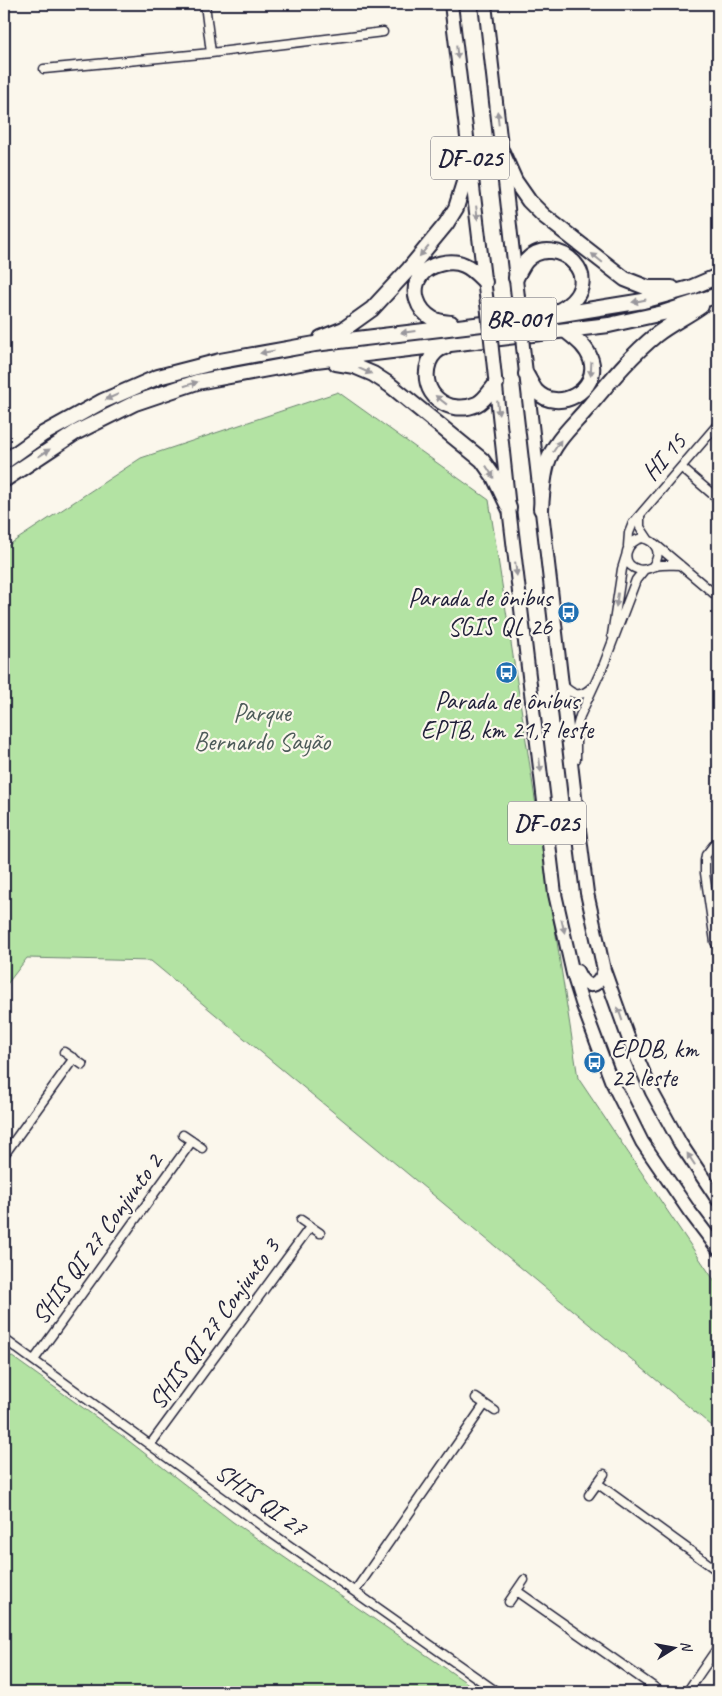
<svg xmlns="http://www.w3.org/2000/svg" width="722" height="1696" viewBox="0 0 722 1696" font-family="Caveat,sans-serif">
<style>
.green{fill:#b3e3a3;stroke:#6a826f}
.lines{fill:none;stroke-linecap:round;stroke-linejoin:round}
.street-casing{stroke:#22223b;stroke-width:11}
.primary-casing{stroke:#22223b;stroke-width:16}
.highway-casing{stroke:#22223b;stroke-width:18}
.street{stroke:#fbf7ec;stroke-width:8}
.primary{stroke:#fbf7ec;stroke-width:12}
.highway{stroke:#fbf7ec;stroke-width:14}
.primary-bridge-casing{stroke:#22223b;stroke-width:16;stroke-linecap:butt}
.primary-bridge{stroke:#fbf7ec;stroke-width:12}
.oneway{fill:#99979c}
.labels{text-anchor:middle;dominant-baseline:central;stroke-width:4.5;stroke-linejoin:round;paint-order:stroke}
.shield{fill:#fbf7ec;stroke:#636270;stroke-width:1}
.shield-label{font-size:24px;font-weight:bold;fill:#22223b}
.street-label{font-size:25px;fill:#22223b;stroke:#fbf7ec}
.poi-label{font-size:25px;fill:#22223b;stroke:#fbf7ec;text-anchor:end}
.park-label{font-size:25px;fill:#4e5c5a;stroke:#fbf7ec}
</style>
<rect width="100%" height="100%" fill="#fbf7ec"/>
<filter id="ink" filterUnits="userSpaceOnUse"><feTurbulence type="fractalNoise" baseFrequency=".02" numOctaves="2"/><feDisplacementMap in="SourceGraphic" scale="10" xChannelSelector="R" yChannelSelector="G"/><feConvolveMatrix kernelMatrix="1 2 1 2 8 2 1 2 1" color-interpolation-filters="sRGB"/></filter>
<g filter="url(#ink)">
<path class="green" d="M338 392 489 500 578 1078 718 1286V1431L151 961 27 958 4 988V548L141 458Z
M4 1351 125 1438 233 1522 480 1692H4Z"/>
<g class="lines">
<defs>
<path id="street" d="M205 4 211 53
M44 69 211 53 383 32
M682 468 718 499
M640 516V527L648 539
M655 544 718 597
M628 546 629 533 633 523 718 424
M652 567C662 555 658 541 642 538 626 541 619 563 637 569 644 572 649 567 656 566 664 564 672 565 680 565
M612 635 622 569 626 556
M562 684C572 695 580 699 592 687
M576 759V731L580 716 604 664 636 580 644 570
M718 840 706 855 705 861V873L715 942 718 946
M64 1052 83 1065
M183 1135 202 1148
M4 1155 74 1058
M301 1220 320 1233
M4 1339 270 1532 497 1692
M34 1360 192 1141
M476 1398 495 1411
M150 1445 310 1227
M597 1483 718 1571
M589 1495 604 1474
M355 1591 485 1404
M517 1591 661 1692
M509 1602 524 1580
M687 1692 718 1647"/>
<path id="primary" d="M451 4 488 312
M485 4 519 306
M523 347 576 806 587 893 604 970 628 1037 652 1092 680 1143 718 1200
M493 359 509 508 555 894 573 974 582 1003 611 1080 642 1142 690 1212 718 1249
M577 971C585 990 598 990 604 970"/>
<path id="highway" d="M502 152 515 181 529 201 544 216 625 279 648 288H672
M516 278C519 272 522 266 526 261 554 229 616 281 557 312
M451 323C445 322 438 322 433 319 417 310 410 290 421 275 429 264 451 259 464 265 472 268 478 275 485 282
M321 338 344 329 372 309 409 269 446 224 456 208 470 163
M445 347C437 349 432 355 429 362 418 393 448 417 477 404 485 400 490 391 496 384
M336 363 354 366 373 374 390 385 482 460 494 477 509 508
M526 374C529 379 532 386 536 391 558 414 600 390 591 360 587 347 576 339 566 331
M4 462 43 434 103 401 158 377 220 361 315 344 550 316 643 301 690 288 718 276
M4 480 75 433 135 403 197 382 316 360 609 325 663 313 718 295
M541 509C542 494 543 478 547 464 553 443 572 426 585 411 607 385 629 357 656 335 670 324 687 316 701 306"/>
</defs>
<use href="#street" class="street-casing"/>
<use href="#primary" class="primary-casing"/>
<use href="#highway" class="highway-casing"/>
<use href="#street" class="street"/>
<use href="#primary" class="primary"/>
<use href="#highway" class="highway"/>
<defs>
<path id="primary-bridge" d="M519 306 523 347
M488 312 493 359"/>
</defs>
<use href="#primary-bridge" class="primary-bridge-casing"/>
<use href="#primary-bridge" class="primary-bridge"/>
</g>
<defs><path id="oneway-solid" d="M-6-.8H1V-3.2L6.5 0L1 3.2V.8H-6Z" transform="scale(1.25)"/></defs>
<g class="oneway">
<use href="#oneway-solid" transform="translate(457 52) rotate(83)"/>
<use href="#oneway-solid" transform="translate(498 118) rotate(-96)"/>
<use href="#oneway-solid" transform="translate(477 213) rotate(83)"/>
<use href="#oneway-solid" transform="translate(424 251) rotate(130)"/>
<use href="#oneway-solid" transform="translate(597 258) rotate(-141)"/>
<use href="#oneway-solid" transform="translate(639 301) rotate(169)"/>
<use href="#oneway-solid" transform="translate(408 332) rotate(173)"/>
<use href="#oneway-solid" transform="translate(267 352) rotate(170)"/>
<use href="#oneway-solid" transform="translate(591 369) rotate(93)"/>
<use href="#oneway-solid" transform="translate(365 371) rotate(24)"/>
<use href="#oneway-solid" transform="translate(191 384) rotate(-18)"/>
<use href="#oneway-solid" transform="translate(112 397) rotate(156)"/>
<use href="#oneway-solid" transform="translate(441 400) rotate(-142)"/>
<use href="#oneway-solid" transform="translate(498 408) rotate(84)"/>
<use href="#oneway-solid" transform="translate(557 446) rotate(-57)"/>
<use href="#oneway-solid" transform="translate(44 453) rotate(-33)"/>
<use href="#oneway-solid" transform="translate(490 472) rotate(58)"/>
<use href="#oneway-solid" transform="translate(516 569) rotate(83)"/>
<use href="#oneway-solid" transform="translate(617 600) rotate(98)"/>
<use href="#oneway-solid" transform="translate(540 765) rotate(83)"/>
<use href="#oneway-solid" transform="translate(563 926) rotate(77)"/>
<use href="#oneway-solid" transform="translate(620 1014) rotate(-109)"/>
<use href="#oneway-solid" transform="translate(691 1159) rotate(-123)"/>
</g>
</g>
<defs>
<symbol id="bus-disc" viewBox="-11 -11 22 22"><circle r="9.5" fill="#1f6fb2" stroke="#fbf7ec"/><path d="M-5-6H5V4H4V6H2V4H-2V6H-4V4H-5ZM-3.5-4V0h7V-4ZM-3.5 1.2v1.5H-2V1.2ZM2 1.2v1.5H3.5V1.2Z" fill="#fff"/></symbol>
</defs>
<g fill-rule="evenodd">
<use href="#bus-disc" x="556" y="600" width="25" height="25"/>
<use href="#bus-disc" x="494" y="660" width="25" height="25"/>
<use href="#bus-disc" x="582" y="1050" width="25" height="25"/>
</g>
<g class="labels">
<g class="shield">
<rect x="431" y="136.5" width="78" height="43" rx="4"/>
<rect x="481.5" y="297.5" width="75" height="43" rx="4"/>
<rect x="508" y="801.5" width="78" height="43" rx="4"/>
</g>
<g class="shield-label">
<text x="470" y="158">DF-025</text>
<text x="519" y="319">BR-001</text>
<text x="547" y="823">DF-025</text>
</g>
<g class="street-label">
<text transform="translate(664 457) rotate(-49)">HI 15</text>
<text transform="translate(97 1239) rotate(-54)">SHIS QI 27 Conjunto 2</text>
<text transform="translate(214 1324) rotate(-54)">SHIS QI 27 Conjunto 3</text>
<text transform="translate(261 1500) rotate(36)">SHIS QI 27</text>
</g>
<g class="poi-label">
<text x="552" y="598">Parada de ônibus<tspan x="552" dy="29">SGIS QL 26</tspan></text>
<text x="507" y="701" text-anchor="middle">Parada de ônibus<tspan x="507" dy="29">EPTB, km 21,7 leste</tspan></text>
<text x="611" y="1049" text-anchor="start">EPDB, km<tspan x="611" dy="29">22 leste</tspan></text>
</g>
<g class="park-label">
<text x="262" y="713">Parque<tspan x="262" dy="29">Bernardo Sayão</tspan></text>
</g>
</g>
<rect width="722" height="1696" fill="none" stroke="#fbf7ec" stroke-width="20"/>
<rect x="10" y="10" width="702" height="1676" fill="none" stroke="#22223b" stroke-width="2" filter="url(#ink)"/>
<g transform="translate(674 1648) rotate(79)" stroke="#fbf7ec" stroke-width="4" paint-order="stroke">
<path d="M0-4L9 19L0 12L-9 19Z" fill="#22223b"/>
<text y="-8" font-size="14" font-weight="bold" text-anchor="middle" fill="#22223b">N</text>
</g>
</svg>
